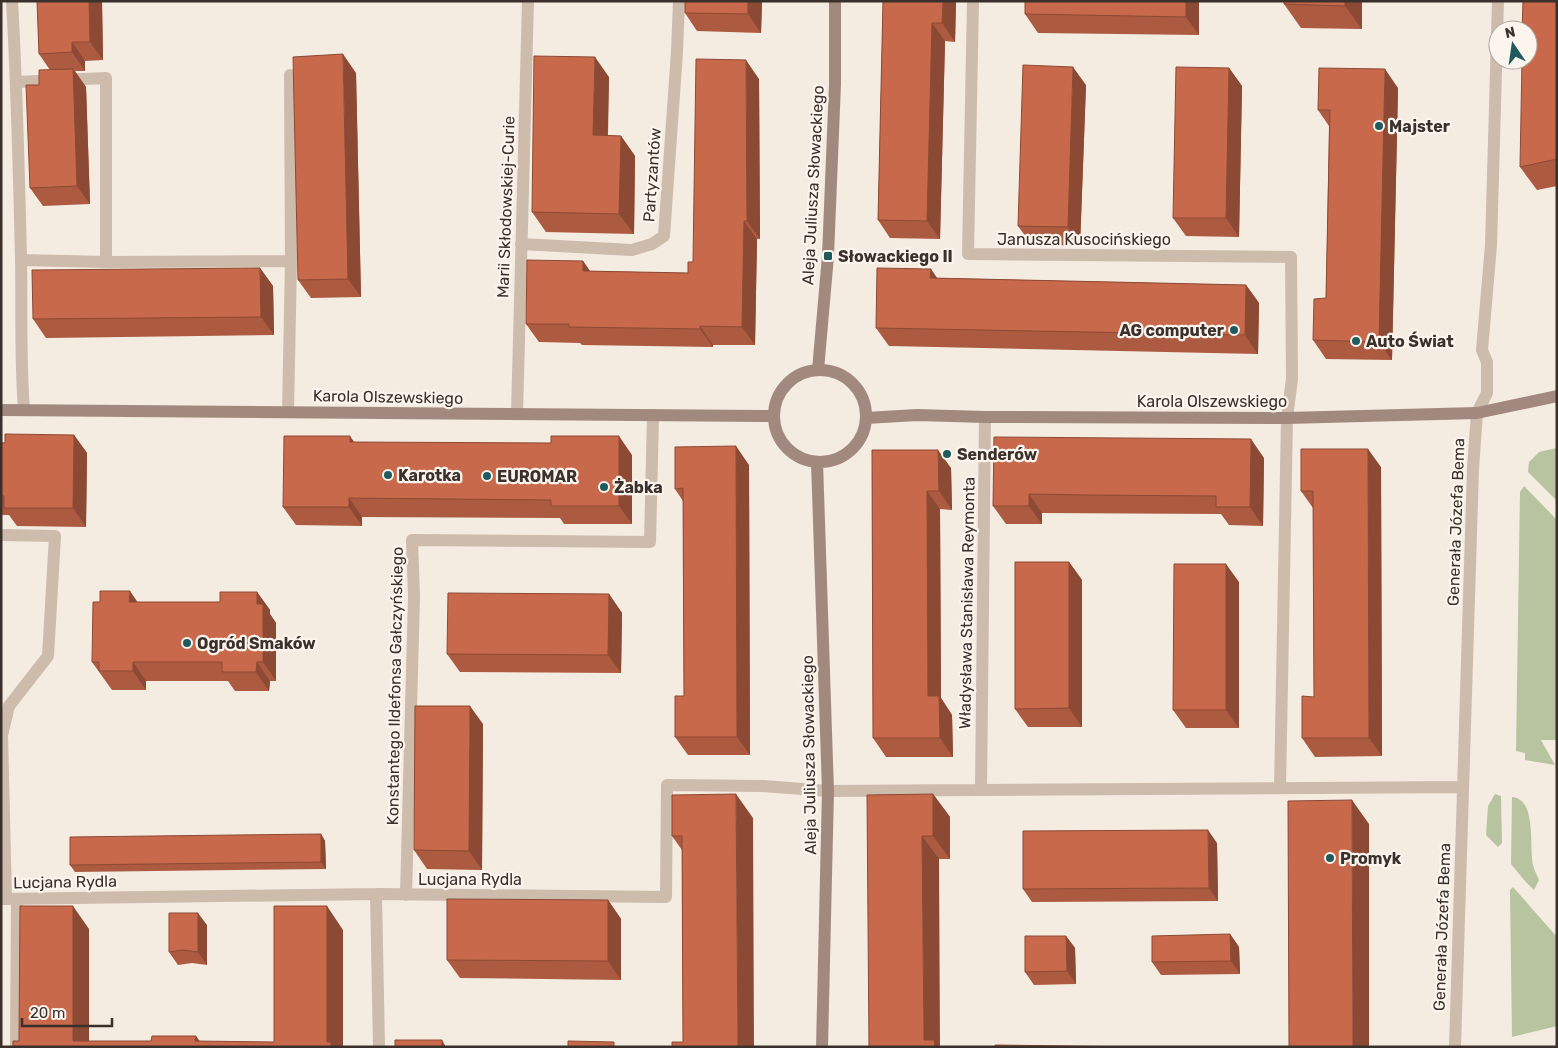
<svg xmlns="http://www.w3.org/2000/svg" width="1558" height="1048" viewBox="0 0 1558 1048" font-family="Rubik,sans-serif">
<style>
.green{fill:#b8c4a0}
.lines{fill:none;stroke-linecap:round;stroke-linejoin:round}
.street{stroke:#cdbbac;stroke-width:12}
.secondary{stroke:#a18a7d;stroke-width:12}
.wall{fill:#ac5a40}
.shaded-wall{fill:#8c4a34}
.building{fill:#c8694b;stroke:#8c4a34}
.poi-dot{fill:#1f5a5e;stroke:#fbf5ee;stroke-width:2}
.labels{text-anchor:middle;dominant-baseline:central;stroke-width:4.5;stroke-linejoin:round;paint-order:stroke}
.poi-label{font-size:16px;font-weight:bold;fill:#3b302b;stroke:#fbf5ee;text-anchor:start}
.street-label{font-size:16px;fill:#3b302b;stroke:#fbf5ee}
</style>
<rect width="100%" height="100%" fill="#f4ebe1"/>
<path class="green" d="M1557 448V501L1528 472 1529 462 1539 452Z
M1524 486 1557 520V740H1541L1555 765 1525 760V753L1516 751 1520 492Z
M1495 794 1501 796 1502 843 1498 847 1486 835 1488 806Z
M1512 797C1537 799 1529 846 1533 865 1534 870 1537 875 1539 880L1534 890 1524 880 1511 864Z
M1513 887 1557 937V1026L1512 1037 1510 890Z"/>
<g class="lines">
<path class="street" d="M12 1C17 87 19 173 21 259 22 309 20 359 24 410
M973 1 968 254 1291 257 1292 379 1287 418 1280 788
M16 82 106 78V262
M521 244 632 250 652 244 664 236 677 52 679 1
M21 260 106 262 291 261
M288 412 291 261 290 75
M517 414 528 1
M1 535 55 536 48 656 9 706 2 735 6 899
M981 790 985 417
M376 894 379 1047
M406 895 414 597 412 540 650 542 653 415
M1 899 376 894 666 897 667 785 763 786 828 791 1463 787
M16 1047 17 899
M1455 1047 1473 469 1477 413 1487 393V362L1482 350 1491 245 1498 1"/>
<path class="secondary" d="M818 370 828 256 835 84V1
M774 416a46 46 0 1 1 92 0a46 46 0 1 1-92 0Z
M1 410 774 416
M866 418 917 415 985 417 1287 418 1477 413 1557 396
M817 462 828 791 822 1047"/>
</g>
<path class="wall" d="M37 1H102L103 60 85 61V71H75L86 87 90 204 43 206 30 188 39 85 50 70 39 54Z
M685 1H762L761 33 697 31 685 13Z
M883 1H956L955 42 945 41 940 239 890 238 878 220Z
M1199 1V35L1038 33 1025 14Z
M1362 1V29L1301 28 1284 4Z
M1557 1V186L1537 190 1520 167Z
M1229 68 1242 86 1239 237 1186 236 1173 218Z
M356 73 361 297 311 298 298 280Z
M609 77 608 135 621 136 635 156 634 234 546 232 532 212Z
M759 79 760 239H757L755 345H713V347L582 345 580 343 539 342 526 324 583 261 590 271 688 273 693 262Z
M1086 85 1080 246 1031 244 1018 226Z
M1398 88 1392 360 1326 359 1313 340 1326 298 1329 126 1318 110Z
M260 268 273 286 274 335 46 338 33 319Z
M937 278 1246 285 1259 303 1258 354 889 346 876 328Z
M74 435 87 453 86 527 17 526 9 515H1V443Z
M994 437 1264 458 1263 526 1229 525 1221 514 1042 513V524H1006L993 506Z
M354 442 632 455V524H564L560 518 362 517V526L296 525 283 507Z
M872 450 951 468 952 510 940 509 941 698 952 715 953 757H886L873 738Z
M749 465 750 755H688L675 737 684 696 683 501 675 489Z
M1381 467 1382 756 1315 757 1302 738 1314 697 1313 508 1301 491Z
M1069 562 1082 580V727H1028L1015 709Z
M1239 582V728H1186L1173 710Z
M257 592 270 610V614L276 623V681H270L269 691H235L228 681H146V690H112L92 662 137 602H220Z
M609 594 622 613 621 673 460 672 447 654Z
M483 724 482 870 427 869 414 850Z
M933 794 950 817V859H939L869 1047Z
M753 818 683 1042 682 850 672 836Z
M321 834 325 841 326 869 75 872 70 865Z
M1217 843 1218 901 1032 902 1023 889Z
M608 900 621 919V980L460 978 447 960Z
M207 925V965L192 963 178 965 169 952Z
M1230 934 1239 947 1240 974 1161 975 1152 962Z
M1066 936 1075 948 1076 984 1034 985 1025 972Z"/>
<path class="shaded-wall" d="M89 1H102L103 60 90 42Z
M748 1H762L761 33 748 14Z
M943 1H956L955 42 942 23Z
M1186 1H1199V35L1186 17Z
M1345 1H1362V29L1345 6Z
M932 23 945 41 940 239 927 221Z
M72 42 85 61V71L72 52Z
M343 54 356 73 361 297 348 279Z
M595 57 609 77 607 156 593 135Z
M746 60 759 79 760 239 747 221Z
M1073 67 1086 85 1080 246 1068 227Z
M1229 68 1242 86 1239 237 1226 218Z
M73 69 86 87 90 204 77 186Z
M1385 69 1398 88 1392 360 1379 342Z
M621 136 635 156 634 234 619 214Z
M744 221 757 239 755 345 742 327Z
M583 261 596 280 583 271Z
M260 268 273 286 274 335 261 317Z
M931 269 944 288 930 278Z
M1246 285 1259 303 1258 354 1245 335Z
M700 326 713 345V347L700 329Z
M74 435 87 453 86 527 73 508Z
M350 436 363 455 350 442Z
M619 436 632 455V524L619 506Z
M1251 439 1264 458 1263 526 1250 507Z
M736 446 749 465 750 755 737 737Z
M1368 449 1381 467 1382 756 1369 738Z
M938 450 951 468 952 510 939 491Z
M927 491 940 509 941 698 952 715 953 757 940 738 928 696Z
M1029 494 1042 513V524L1029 506Z
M349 498 362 517V526L349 507Z
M1069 562 1082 580V727L1069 708Z
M1226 564 1239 582V728L1226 710Z
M130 591 143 610 129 602Z
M257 592 270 610V614L276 623V681L263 662 257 604Z
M609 594 622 613 621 673 608 655Z
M133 662 146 681V690L133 671Z
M257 662 270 681 269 691 256 672Z
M470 706 483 724 482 870 469 851Z
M736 794 753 818 754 1047H738Z
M933 794 950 817V859L933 836Z
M1352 800 1369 824V1047H1353Z
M1208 830 1217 843 1218 901 1209 888Z
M321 834 325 841 326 869 321 862Z
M922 836 939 859 940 1047H928L924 1040Z
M608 900 621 919V980L608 961Z
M73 906 89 929V1047L73 1041Z
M327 906 343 930V1047H330L327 1042Z
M198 913 207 925V965L198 952Z
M1230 934 1239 947 1240 974 1231 961Z
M1066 936 1075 948 1076 984 1067 971Z
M196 1036 204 1047 195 1041Z
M442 1040 446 1047H442Z"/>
<path class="building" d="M37 1H89L90 42H72V52L39 54Z
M685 1H748V14L685 13Z
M883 1H943L942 23H932L927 221 878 220Z
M1025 1H1186V17L1025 14Z
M1284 1H1345V6L1284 4Z
M1523 1H1557V159L1520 167 1522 60H1528V30H1522Z
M343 54 348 279 298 280 293 57Z
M534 56 595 57 593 135 621 136 619 214 532 212Z
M696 59 746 60 747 221H744L742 327 700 326V329L569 327V324H526L527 260 583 261V271L688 273V262H693Z
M1023 65 1073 67 1068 227 1018 226Z
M1176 67 1229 68 1226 218H1173Z
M1319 68 1385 69 1379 342 1313 340 1314 299 1326 298 1330 110H1318Z
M73 69 77 186 30 188 26 85H39V70Z
M260 268 261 317 33 319 32 270Z
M877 268 931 269 930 278 1246 285 1245 335 876 328Z
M5 434 74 435 73 508H4V496H1V443H5Z
M284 436H350V442L551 443V436H619V506H551V500L349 498V507H283Z
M994 437 1251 439 1250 507H1216V496L1085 495 1029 494V506H993Z
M736 446 737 737H675V696H684L683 488 675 489V447Z
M1301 449H1368L1369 738H1302V696L1314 697 1313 491H1301Z
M872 450H938L939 491H927L928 696H939L940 738H873Z
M1015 562H1069V708L1015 709Z
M1174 564H1226V710H1173Z
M100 591H130L129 602H220V592H257V604H263V662H257L256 672H222V662H133V671H99V662H92L93 602H100Z
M448 593 609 594 608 655 447 654Z
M415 706H470L469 851 414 850Z
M736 794 738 1047H672V1042H683L682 836H672V795Z
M933 794V836H922L924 1040H934L935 1047H869L867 795Z
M1352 800 1353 1047H1289L1288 801Z
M1208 830 1209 888 1023 889V831Z
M321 834V862L70 865V837Z
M447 899 608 900V961L447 960Z
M20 906H73V1041H151L152 1036H196L195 1041 274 1042V906H327V1042H331V1047H13V1041H19Z
M169 913H198V952L183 950 169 952Z
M1230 934 1231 961 1152 962V936Z
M1025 936H1066L1067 971 1025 972Z
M395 1040H442V1047H395Z
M568 1041 614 1042V1047H568Z
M995 1045 1140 1047H995Z"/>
<g class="poi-dot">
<circle cx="1379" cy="126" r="5"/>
<rect x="823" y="251" width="10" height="10" rx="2.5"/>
<circle cx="1234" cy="330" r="5"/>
<circle cx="1356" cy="341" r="5"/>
<circle cx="947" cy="454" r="5"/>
<circle cx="388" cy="475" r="5"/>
<circle cx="487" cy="476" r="5"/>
<circle cx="604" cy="487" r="5"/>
<circle cx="187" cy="643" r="5"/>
<circle cx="1330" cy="858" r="5"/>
</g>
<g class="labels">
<g class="poi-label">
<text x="1389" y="126">Majster</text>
<text x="838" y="256">Słowackiego II</text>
<text x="1224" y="330" text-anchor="end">AG computer</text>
<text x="1366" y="341">Auto Świat</text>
<text x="957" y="454">Senderów</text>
<text x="398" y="475">Karotka</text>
<text x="497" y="476">EUROMAR</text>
<text x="614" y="487">Żabka</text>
<text x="197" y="643">Ogród Smaków</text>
<text x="1340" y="858">Promyk</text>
</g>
<g class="street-label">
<text transform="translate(652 175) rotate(-86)">Partyzantów</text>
<text transform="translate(813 185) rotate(-87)">Aleja Juliusza Słowackiego</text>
<text transform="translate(506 207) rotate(-88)">Marii Skłodowskiej-Curie</text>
<text x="1084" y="239">Janusza Kusocińskiego</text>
<text transform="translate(388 397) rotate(1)">Karola Olszewskiego</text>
<text x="1212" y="401">Karola Olszewskiego</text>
<text transform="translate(1456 522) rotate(-88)">Generała Józefa Bema</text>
<text transform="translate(967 603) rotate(-89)">Władysława Stanisława Reymonta</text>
<text transform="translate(395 686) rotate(-89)">Konstantego Ildefonsa Gałczyńskiego</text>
<text transform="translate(809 755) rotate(-91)">Aleja Juliusza Słowackiego</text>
<text x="470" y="879">Lucjana Rydla</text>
<text transform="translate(65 882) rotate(-1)">Lucjana Rydla</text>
<text transform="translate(1442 927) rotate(-88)">Generała Józefa Bema</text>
</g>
</g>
<rect width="1558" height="1048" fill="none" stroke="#3b302b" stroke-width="5"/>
<g transform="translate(1513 45) rotate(347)"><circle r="24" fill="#fbf5ee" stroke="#aea6a0"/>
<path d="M0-4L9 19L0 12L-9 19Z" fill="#1f5a5e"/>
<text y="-8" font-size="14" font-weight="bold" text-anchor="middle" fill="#3b302b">N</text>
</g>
<path d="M22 1018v8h90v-8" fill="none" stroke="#3b302b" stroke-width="2.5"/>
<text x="30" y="1018" font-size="15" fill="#3b302b" stroke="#fbf5ee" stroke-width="4" paint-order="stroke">20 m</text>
</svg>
